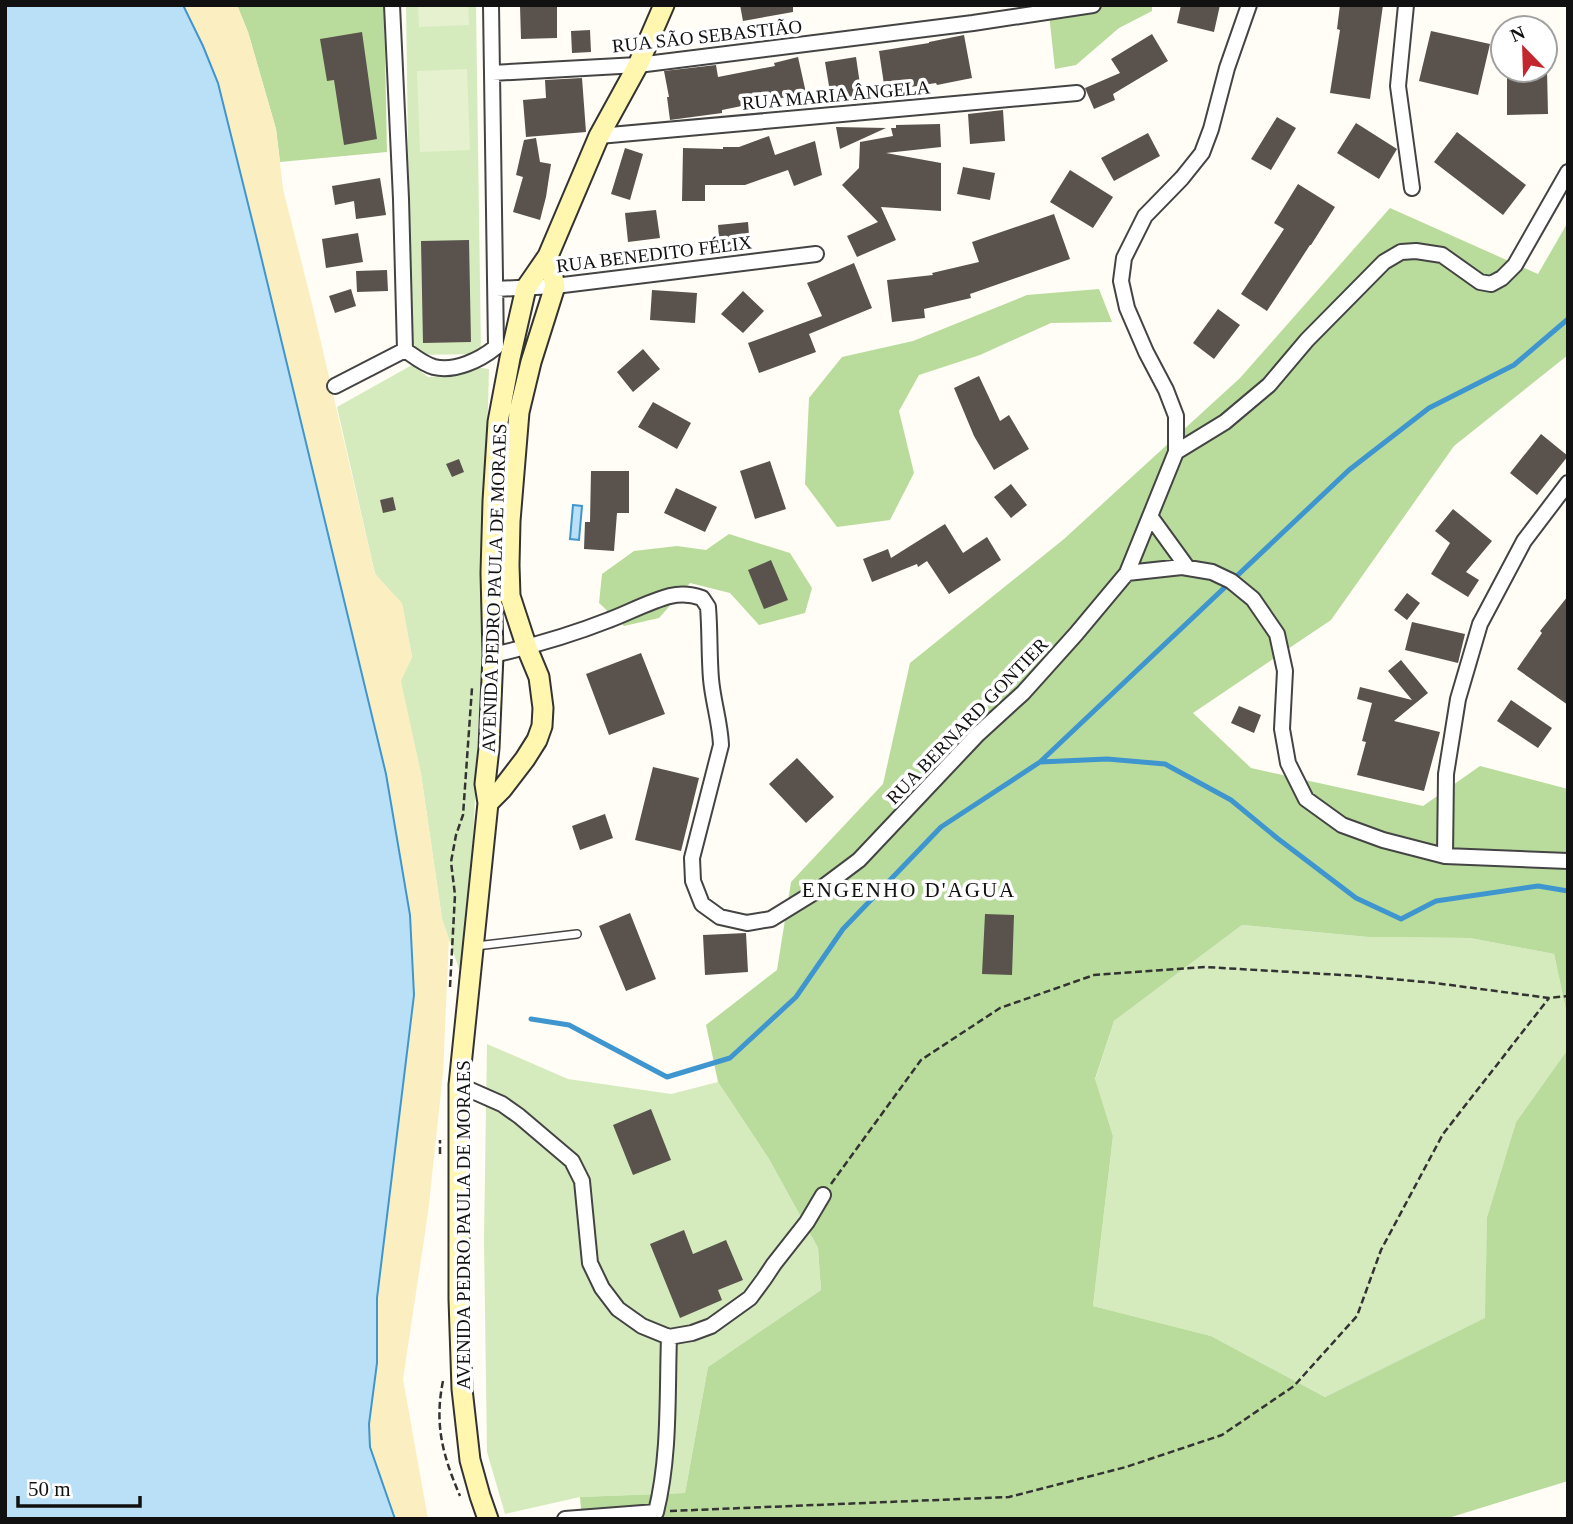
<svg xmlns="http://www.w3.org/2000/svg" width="1573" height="1524" viewBox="0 0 1573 1524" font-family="Georgia,serif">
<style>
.green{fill:#d5ebbd}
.forest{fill:#b9dc9c}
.sand{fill:#fbeec1}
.pitch{fill:#e6f2cf}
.water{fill:#b9e0f7;stroke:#3f96cf;stroke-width:2}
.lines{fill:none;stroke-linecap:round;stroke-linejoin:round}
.stream{stroke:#3f96cf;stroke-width:5}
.building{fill:#5a524d}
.service-casing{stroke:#444;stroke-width:10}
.minor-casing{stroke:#444;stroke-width:18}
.secondary-casing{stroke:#333;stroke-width:23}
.path{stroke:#333;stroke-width:2.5;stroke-dasharray:7 3.5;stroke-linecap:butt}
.service{stroke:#fff;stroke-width:7}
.minor{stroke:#fff;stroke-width:14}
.secondary{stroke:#fff6b0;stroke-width:19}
.labels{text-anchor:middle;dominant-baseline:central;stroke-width:7;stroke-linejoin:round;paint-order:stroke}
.street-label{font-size:19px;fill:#111;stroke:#fff}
.neighbourhood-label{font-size:21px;letter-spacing:2px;fill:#111;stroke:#fff}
</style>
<rect width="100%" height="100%" fill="#fffdf5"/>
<path class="green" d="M406 5H476L481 354 411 355Z
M412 365 428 377 461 375 474 367 489 369 481 671 467 969H459L442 919 421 774 400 681 412 657 402 604 375 574 337 407Z
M1242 925 1368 937 1470 938 1554 954 1568 1019V1049L1516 1122 1487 1217 1486 1318 1325 1397 1211 1336 1093 1306 1113 1136 1095 1080 1114 1021Z
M487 1044 568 1079 671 1094 718 1082 769 1159 818 1248 821 1290 708 1367 685 1493 580 1497 505 1514 487 1452 484 1239Z"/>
<path class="forest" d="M237 5H384L387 152 280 162 276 129 248 32Z
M1048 5H1152V11L1119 28 1076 65 1055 69Z
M1390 208 1538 274 1568 222V355L1454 446 1331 620 1193 713 1251 768 1423 806 1480 766 1568 789V1019L1554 954 1470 938 1368 937 1242 925 1114 1021 1095 1079 1113 1136 1093 1306 1211 1336 1325 1397 1485 1318 1487 1217 1516 1122 1568 1049V1481L1445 1519H582L580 1497 685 1493 708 1367 821 1290 818 1248 769 1159 718 1082 706 1025 777 970 791 882 883 784 910 663 1064 539 1240 378Z
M1099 289 1112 322 1051 323 980 355 919 375 899 411 914 473 890 520 837 527 805 484 809 398 842 357 913 341 1027 295Z
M729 534 790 553 812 588 805 613 759 625 730 593 690 583 659 618 624 626 599 603 602 574 634 551 677 546 706 550Z"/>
<path class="sand" d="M183 5H237L248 32 276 129 283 189 312 304 375 574 402 603 412 657 401 681 421 774 442 919 449 939 443 1073 428 1213 403 1379 428 1519H395L370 1447 369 1424 377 1363V1298L414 995 410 915 386 774 258 244 218 83 203 46Z"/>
<path class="pitch" d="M418 5H468L469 25 419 27Z
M467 69 470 150 420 152 417 71Z"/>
<path class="water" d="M5 5H183L203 46 218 83 258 244 386 774 410 915 414 995 377 1298V1363L369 1424 370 1447 395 1519H5Z
M573 505 582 506 579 540 570 539Z"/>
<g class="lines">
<path class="stream" d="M1040 762 1349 470 1429 408 1514 365 1568 319
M531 1019 569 1025 667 1077 730 1058 796 997 843 929 941 827 1040 762 1107 759 1165 764 1231 800 1277 838 1356 898 1401 919 1436 901 1538 886 1568 891"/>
</g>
<path class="building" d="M740 5H793V12L743 21Z
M1181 5H1220L1214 32 1177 23Z
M1340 5H1383L1370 99 1330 93 1340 30 1337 29Z
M520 6H557V38L521 39Z
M590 30 591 52 572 53 571 31Z
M1431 31 1490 44 1478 95 1419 81Z
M362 32 377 139 344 145 334 80 327 81 320 39Z
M1152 34 1168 61 1113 94 1115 100 1094 109 1085 88 1120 73 1111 59Z
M964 35 972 78 937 85 936 83 885 91 879 51 929 43V42Z
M798 57 806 93 722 110V113L670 120 667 97H669L664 71 716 65 718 77 775 66 774 63Z
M856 57 862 98 832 104 825 62Z
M1507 70H1547L1548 114 1507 115Z
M582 78 586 132 526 137 523 100 546 98 545 80Z
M1003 110 1005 141 970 144 968 114Z
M1277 117 1296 128 1271 170 1251 159Z
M1356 123 1397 149 1379 179 1337 153Z
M940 124 941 147 886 153 941 163V211L881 207 896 240 857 257 847 236 878 222 842 185 859 168 860 142 893 136 891 128H896V125Z
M836 127 886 128 840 149Z
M1457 132 1526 185 1503 215 1434 162Z
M1148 133 1160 156 1114 181 1101 158Z
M769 136 775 155 815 141 822 175 794 186 788 170 745 185H705V201H682L683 148 723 149V147H739Z
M536 138 540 162 551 164 546 197 540 220 513 212 523 177 516 175 524 140Z
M625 148 643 154 630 200 611 194Z
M963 167 995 173 990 200 957 194Z
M1070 170 1113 197 1093 228 1050 202Z
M380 178 386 215 356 219 354 201 335 205 332 186Z
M1298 184 1335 207 1311 245H1310L1267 311 1241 294 1284 229 1274 223Z
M656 210 660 238 628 242 625 213Z
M1054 214 1070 259 970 294 971 298 924 309 925 318 892 322 887 280 933 275 932 273 979 262 972 242Z
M748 222 750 247 720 250 718 225Z
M358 233 363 262 326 268 322 239Z
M469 240 471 342 423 343 421 241Z
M854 263 872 308 809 334 816 352 759 373 748 343 822 316 807 283Z
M387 270 388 291 357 292 356 271Z
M351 289 356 306 335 313 329 296Z
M652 290 697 293 695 323 650 320Z
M743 291 764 311 743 333 721 314Z
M1218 309 1240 325 1214 359 1193 343Z
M643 349 660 369 633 392 617 372Z
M979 376 1000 421 1009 415 1029 449 994 470 974 436 954 388Z
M653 402 691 423 677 449 638 427Z
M1541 434 1568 456 1537 495 1510 473Z
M459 459 464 472 452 477 446 464Z
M770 461 786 509 755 519 740 471Z
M591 471H629V513H617L614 551 584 549 585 522H590Z
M1011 484 1027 505 1011 518 994 497Z
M676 488 717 507 705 532 664 513Z
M393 497 396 510 383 513 380 500Z
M1453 509 1492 541 1466 572 1479 580 1468 597 1431 574 1450 543 1435 531Z
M945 524 963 553 987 537 1001 560 949 594 927 561 918 567 917 564 872 582 863 559 888 549 891 558Z
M771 560 788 600 764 609 748 570Z
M1407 593 1420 603 1407 620 1394 610Z
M1568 596V705L1517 669 1542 633 1540 631Z
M1412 622 1465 634 1458 663 1405 650Z
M641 653 665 714 609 735 586 674Z
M1401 660 1428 693 1394 721 1440 732 1424 791 1357 775 1366 742 1362 741 1372 703 1357 699 1360 687 1412 700 1388 671Z
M1511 700 1552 728 1538 748 1497 721Z
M1239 706 1261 715 1254 733 1231 723Z
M797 758 834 797 806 823 769 784Z
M653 767 699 778 681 851 635 840Z
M605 814 613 838 580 850 572 826Z
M630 913 656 979 626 991 599 926Z
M985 914 1014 915 1012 975 982 974Z
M746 933 748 972 705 975 703 935Z
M651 1109 671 1160 633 1175 613 1125Z
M684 1230 693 1254 726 1240 743 1280 718 1290 722 1300 680 1318 650 1244Z"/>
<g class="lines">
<defs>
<path id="service" d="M476 946 577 934"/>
<path id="minor" d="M392 5 401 199 405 350
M491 5 496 347
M1406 5 1398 86 1412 188
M492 73 638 65 973 23 1093 5
M599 136 1077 93
M496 289 555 286 816 254
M405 350C414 356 423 364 434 367 455 372 480 360 496 347
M335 386 405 350
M1176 452V416L1166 390 1146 352 1127 308 1121 281 1124 258 1145 216 1182 178 1202 153 1211 129 1227 68 1249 5
M1150 516 1187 567
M1127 573 1182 567 1212 572 1231 581 1253 599 1277 634 1285 671 1282 729 1288 763 1306 799 1342 825 1383 840 1445 856 1568 861
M493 655C533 646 571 635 609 620 628 613 650 601 670 596 682 593 691 594 702 598L708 607C710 631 709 655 711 679 713 702 720 722 721 745L692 858 693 881 702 904 720 917 747 923 771 919 823 887 859 860 978 734 1023 693 1076 634 1127 573 1176 452 1225 422 1269 385 1307 340 1384 262 1401 252 1416 251 1442 255 1480 282 1491 284 1502 278 1515 265 1568 172
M1445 856 1446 774 1458 699 1480 624 1524 541 1568 483
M459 1085 502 1104 519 1116 572 1161 582 1181 590 1263 602 1288 618 1309 642 1326 669 1337
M669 1337 692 1333 711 1326 750 1298 764 1279 774 1264 807 1222 823 1195
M565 1519 656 1512C670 1456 667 1395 669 1337"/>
<path id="secondary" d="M488 803 502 789 525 759 537 740 542 726 543 708 539 677 527 648 510 596 509 565 510 521 519 412 531 362 555 286 548 256
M488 1519 480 1496 470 1460 462 1389 459 1299V1085L488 803 485 784 489 748 493 655 491 573 493 501 498 422 510 358 526 288 548 256 599 136 638 65 664 5"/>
</defs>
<use href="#service" class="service-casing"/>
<use href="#minor" class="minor-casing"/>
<use href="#secondary" class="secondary-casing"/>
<path class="path" d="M450 987 455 895 451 862 456 835 463 815 472 688
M440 1154V1140
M831 1184 921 1060 1000 1008 1094 975 1205 967 1360 976 1435 983 1549 998 1568 996
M443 1381C434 1425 443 1456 460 1496
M670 1511 1009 1497 1126 1467 1222 1435 1294 1386 1357 1316 1381 1250 1443 1134 1549 998"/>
<use href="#service" class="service"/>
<use href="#minor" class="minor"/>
<use href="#secondary" class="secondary"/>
</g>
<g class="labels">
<g class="street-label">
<text transform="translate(707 36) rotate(-6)">RUA SÃO SEBASTIÃO</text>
<text transform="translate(836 95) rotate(-5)">RUA MARIA ÂNGELA</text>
<text transform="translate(654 254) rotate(-7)">RUA BENEDITO FÉLIX</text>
<text transform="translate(494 588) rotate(-88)">AVENIDA PEDRO PAULA DE MORAES</text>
<text transform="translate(967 721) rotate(-46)">RUA BERNARD GONTIER</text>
<text transform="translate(463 1225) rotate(-90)">AVENIDA PEDRO PAULA DE MORAES</text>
</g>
<g class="neighbourhood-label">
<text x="909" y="890">ENGENHO D'AGUA</text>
</g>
</g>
<rect width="1573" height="1524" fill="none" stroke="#111111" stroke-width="14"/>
<g transform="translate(1524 49) rotate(337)"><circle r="33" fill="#ffffff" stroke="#a0a0a0" stroke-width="2"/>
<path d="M0-5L12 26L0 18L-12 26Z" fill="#c4262e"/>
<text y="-10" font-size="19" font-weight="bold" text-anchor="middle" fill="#111111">N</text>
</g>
<path d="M18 1496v10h122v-10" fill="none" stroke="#111111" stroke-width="3.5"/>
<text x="28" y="1496" font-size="21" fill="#111111" stroke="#ffffff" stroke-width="5" paint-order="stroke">50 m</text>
</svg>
